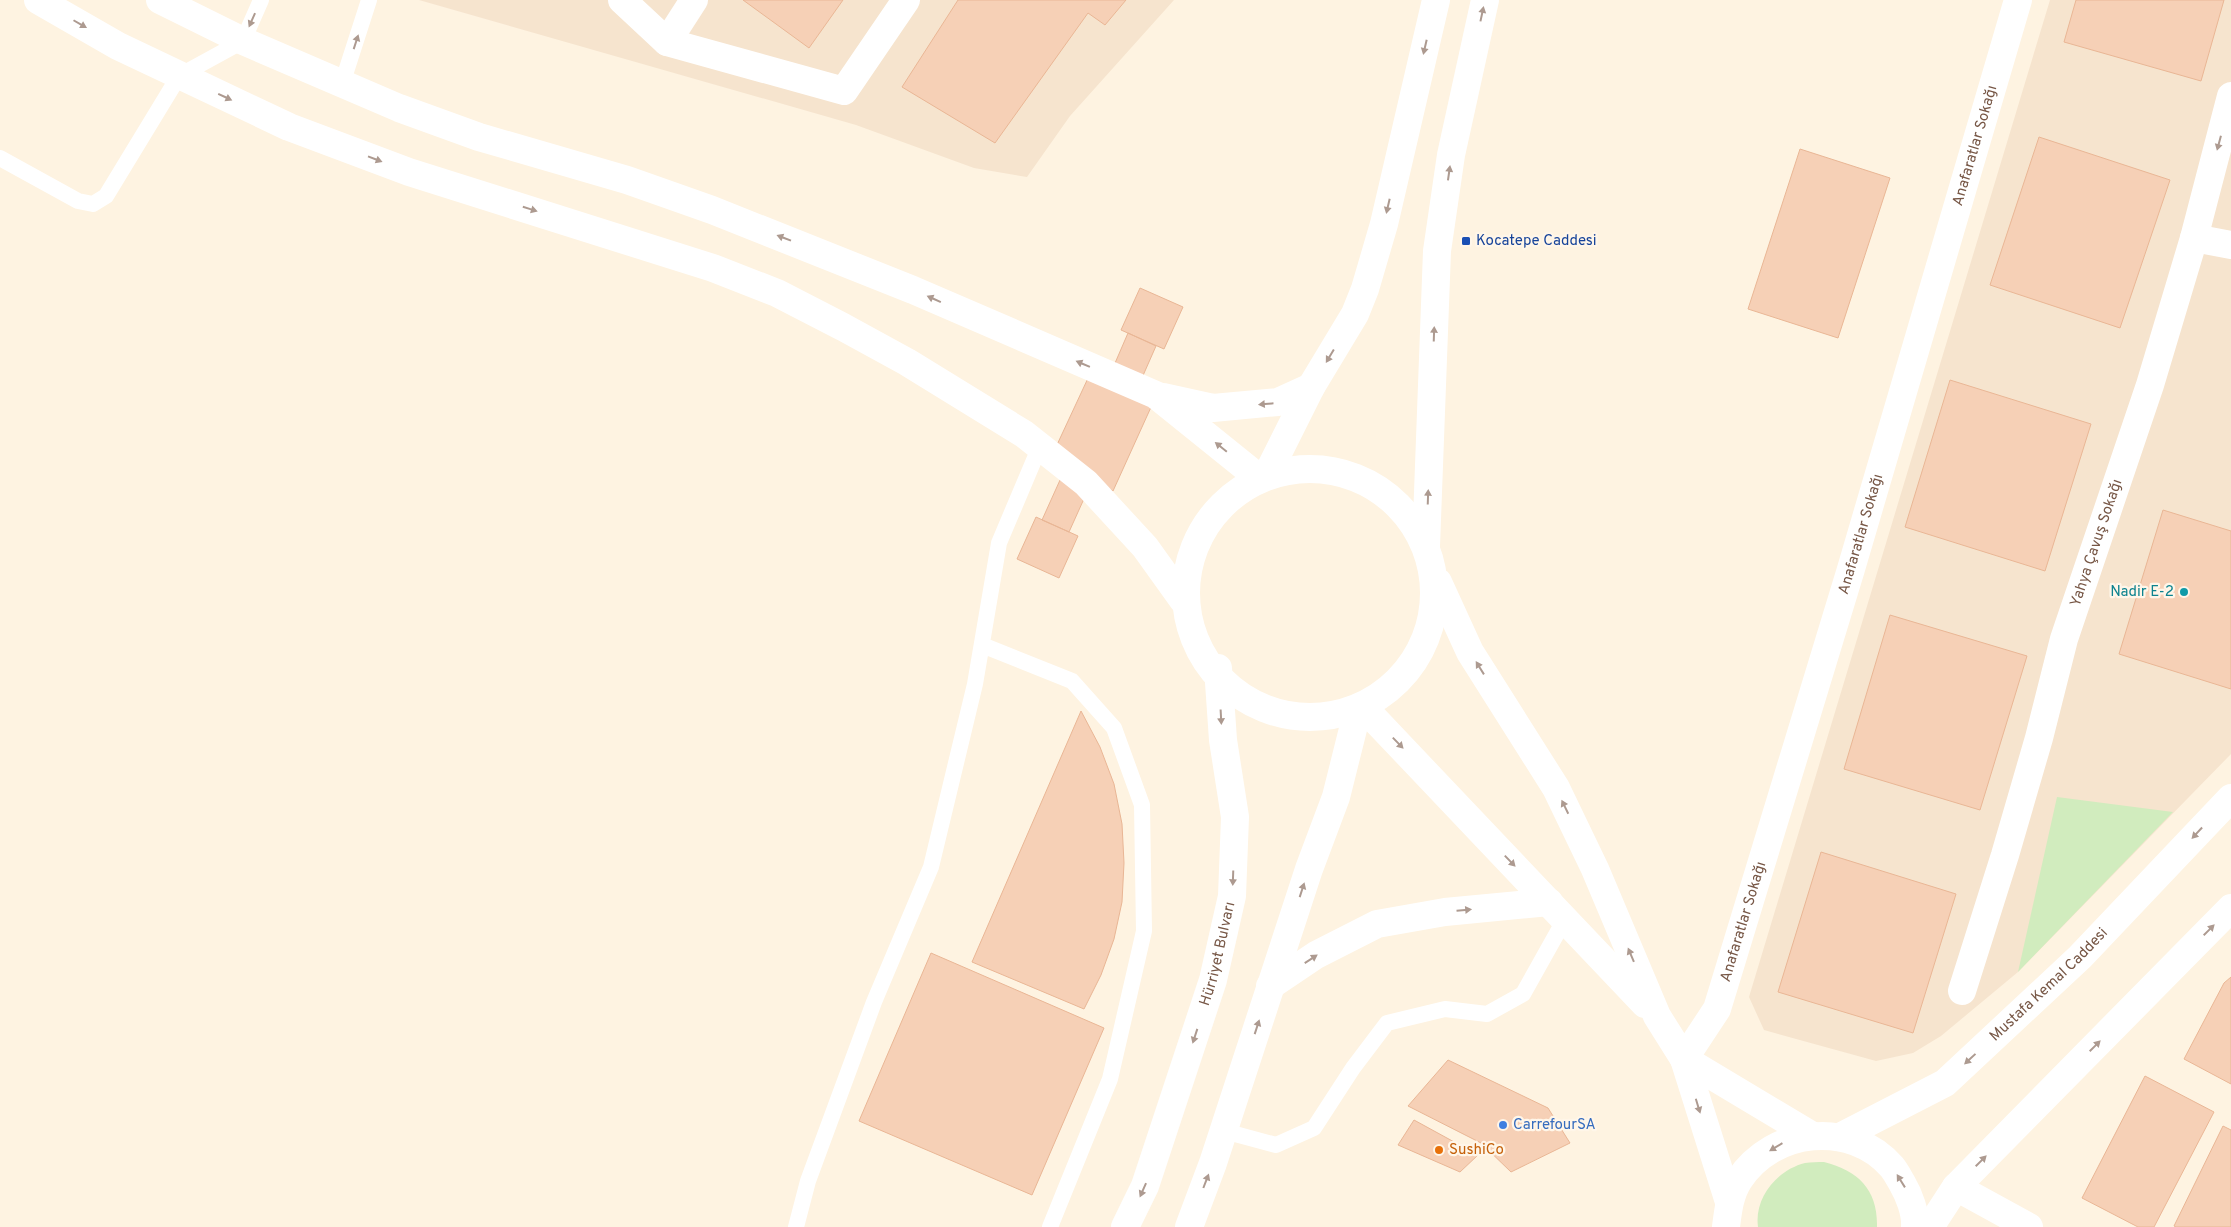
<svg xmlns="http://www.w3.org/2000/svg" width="2231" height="1227" viewBox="0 0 2231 1227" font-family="Overpass,sans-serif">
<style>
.residential{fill:#f6e4ce}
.green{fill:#d1ecbe}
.building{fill:#f6d0b6;stroke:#e9b695}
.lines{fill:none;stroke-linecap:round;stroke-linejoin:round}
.lane{stroke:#fff;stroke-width:16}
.street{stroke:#fff;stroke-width:28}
.secondary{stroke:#fff;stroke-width:28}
.oneway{fill:#ad9a90}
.transit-dot{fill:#1a4fb4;stroke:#fff6e9;stroke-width:2}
.culture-dot{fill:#0f9aa8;stroke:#fff6e9;stroke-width:2}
.shop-dot{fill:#3f7fe0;stroke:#fff6e9;stroke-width:2}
.food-dot{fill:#e8710a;stroke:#fff6e9;stroke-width:2}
.labels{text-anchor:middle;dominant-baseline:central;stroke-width:4.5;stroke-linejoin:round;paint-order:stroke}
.street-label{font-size:15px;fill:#775746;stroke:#fff6e9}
.transit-label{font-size:15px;fill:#164399;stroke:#fff6e9;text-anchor:start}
.culture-label{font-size:15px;fill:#0d838f;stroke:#fff6e9;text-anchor:end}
.shop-label{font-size:15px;fill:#366cbe;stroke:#fff6e9;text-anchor:start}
.food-label{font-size:15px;fill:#c56008;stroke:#fff6e9;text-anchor:start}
</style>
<rect width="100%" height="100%" fill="#fef3e1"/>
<path class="residential" d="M419 0H1174L1070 116 1027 177 974 168 856 125Z
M2050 0H2231V754L2018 972 1941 1036 1913 1053 1876 1061 1764 1030 1749 997Z"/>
<path class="green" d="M2057 797 2173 812 2018 972Z
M1824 1162C1859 1171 1878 1190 1877 1227H1758C1754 1198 1777 1170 1805 1163 1811 1162 1818 1162 1824 1162Z"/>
<path class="building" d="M743 0H843L809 48Z
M958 0H1126L1105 25 1088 13 995 143 902 87Z
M2076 0H2224L2201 81 2064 42Z
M2039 137 2170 180 2120 328 1990 285Z
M1800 149 1890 178 1838 338 1748 309Z
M1140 288 1183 307 1164 349 1121 330Z
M1128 333 1156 346 1134 396 1106 384Z
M1089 376 1152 405 1113 491 1049 462Z
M1950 380 2091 424 2045 571 1905 527Z
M1065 469 1092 481 1069 532 1042 520Z
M2163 510 2231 531V689L2119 654Z
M1036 517 1078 536 1059 578 1017 559Z
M1890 615 2027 656 1980 810 1844 769Z
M1081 711 1100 747 1114 784 1122 824 1124 863 1122 902 1114 939 1101 975 1084 1009 972 962Z
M1821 852 1956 894 1913 1033 1778 992Z
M931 953 1104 1028 1032 1195 859 1121Z
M2231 977V1084L2184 1059 2224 983Z
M1448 1060 1548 1108 1570 1143 1511 1172 1481 1143 1408 1106Z
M2145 1076 2214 1112 2154 1227H2138L2082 1198Z
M1414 1120 1478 1155 1460 1172 1398 1145Z
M2223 1126 2231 1130V1227H2176L2174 1226Z"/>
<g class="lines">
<path class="lane" d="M342 84 369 0
M0 158 78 201 93 204 106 196 179 76 243 41 261 0
M982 645 1072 681 1114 728 1142 805 1144 931 1110 1079 1050 1227
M1224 1131 1276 1145 1314 1128 1353 1068 1387 1023 1445 1009 1487 1014 1523 994 1565 919
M796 1227 808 1181 874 1002 931 867 975 684 999 543 1040 446"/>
<g class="street">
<path d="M622 0 667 42 844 91 906 0"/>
<path d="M667 42 694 0"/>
<path d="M2194 238 2231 245"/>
<path id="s1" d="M1962 991 2005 855 2039 738 2064 639 2150 385 2194 238 2231 96"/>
<path id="s2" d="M1684 1059 1717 1009 1851 569 2018 0"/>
<path d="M1956 1187 2029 1227"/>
</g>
<g class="secondary">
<path d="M38 0 118 46 289 127 409 172 713 268 777 293 843 327 907 362 1024 434 1086 483 1145 547 1183 600"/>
<path d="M160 0 243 41 399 108 479 137 627 180 712 210 913 290 1156 395 1259 478"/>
<path d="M1163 397 1213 408 1278 402 1311 387"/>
<circle cx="1310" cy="593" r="124"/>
<path d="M1267 475 1311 387 1355 314 1365 289 1384 224 1436 0"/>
<path d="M1426 546 1437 251 1451 155 1485 0"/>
<path d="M1438 582 1470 652 1556 788 1595 869 1657 1016 1684 1059 1729 1202"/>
<path d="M1364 708 1645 1004"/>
<path d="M1270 986 1316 955 1377 924 1445 912 1549 902"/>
<path d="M1684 1059 1811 1135"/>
<path id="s3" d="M1840 1137 1945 1083 2080 957 2231 798"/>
<path id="s4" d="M1125 1227 1145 1186 1213 980 1232 896 1235 817 1223 740 1218 668"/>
<path d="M1189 1227 1213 1163 1309 869 1336 797 1358 709"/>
<path d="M1726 1227C1728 1210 1730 1194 1739 1180 1773 1128 1851 1120 1892 1167 1896 1172 1899 1178 1902 1183 1909 1195 1916 1213 1915 1227"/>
<path d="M1930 1227 1956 1187 2231 908"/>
</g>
</g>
<defs><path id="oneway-solid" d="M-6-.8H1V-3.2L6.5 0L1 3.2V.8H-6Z" transform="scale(1.25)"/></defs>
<g class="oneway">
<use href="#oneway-solid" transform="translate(1482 14) rotate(-78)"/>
<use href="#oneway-solid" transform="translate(252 20) rotate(114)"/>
<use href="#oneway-solid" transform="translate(80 24) rotate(30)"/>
<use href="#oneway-solid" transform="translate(356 42) rotate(-72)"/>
<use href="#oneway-solid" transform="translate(1425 47) rotate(103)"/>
<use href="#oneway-solid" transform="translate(225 97) rotate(25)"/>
<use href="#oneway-solid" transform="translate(2219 143) rotate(105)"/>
<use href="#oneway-solid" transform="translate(375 159) rotate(21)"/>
<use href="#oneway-solid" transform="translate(1449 173) rotate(-82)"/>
<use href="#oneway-solid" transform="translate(1388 206) rotate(103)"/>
<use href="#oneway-solid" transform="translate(530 209) rotate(17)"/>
<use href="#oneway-solid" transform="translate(784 238) rotate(-159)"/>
<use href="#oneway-solid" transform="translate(934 299) rotate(-156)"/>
<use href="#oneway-solid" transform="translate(1434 334) rotate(-88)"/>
<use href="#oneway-solid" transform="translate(1330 356) rotate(121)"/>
<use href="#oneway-solid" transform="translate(1083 364) rotate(-157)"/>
<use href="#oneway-solid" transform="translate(1266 404) rotate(175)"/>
<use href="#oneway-solid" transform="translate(1221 447) rotate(-141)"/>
<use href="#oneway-solid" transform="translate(1428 497) rotate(-88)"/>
<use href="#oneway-solid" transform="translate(1480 668) rotate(-122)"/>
<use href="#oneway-solid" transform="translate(1221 717) rotate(87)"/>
<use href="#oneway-solid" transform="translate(1398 743) rotate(46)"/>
<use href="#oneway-solid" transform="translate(1565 807) rotate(-116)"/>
<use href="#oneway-solid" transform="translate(2197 833) rotate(133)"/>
<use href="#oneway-solid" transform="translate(1510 861) rotate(46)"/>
<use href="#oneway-solid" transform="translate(1233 878) rotate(92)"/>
<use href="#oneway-solid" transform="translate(1302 890) rotate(-72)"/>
<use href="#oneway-solid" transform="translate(1464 910) rotate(-5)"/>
<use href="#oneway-solid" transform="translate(2209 930) rotate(-45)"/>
<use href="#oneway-solid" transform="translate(1631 955) rotate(-113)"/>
<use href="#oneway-solid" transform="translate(1311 959) rotate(-33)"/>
<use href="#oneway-solid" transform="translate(1257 1027) rotate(-72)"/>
<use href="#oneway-solid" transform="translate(1195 1036) rotate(108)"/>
<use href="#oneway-solid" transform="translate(2095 1046) rotate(-45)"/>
<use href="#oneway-solid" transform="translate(1970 1059) rotate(137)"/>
<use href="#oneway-solid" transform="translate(1698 1106) rotate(73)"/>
<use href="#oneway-solid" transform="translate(1776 1147) rotate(149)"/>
<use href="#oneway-solid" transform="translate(1981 1161) rotate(-45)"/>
<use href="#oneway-solid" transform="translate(1206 1181) rotate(-69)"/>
<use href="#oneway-solid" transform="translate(1901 1181) rotate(-122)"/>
<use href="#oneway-solid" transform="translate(1143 1190) rotate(114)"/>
</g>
<rect class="transit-dot" x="1461" y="236" width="10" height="10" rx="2.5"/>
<circle class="culture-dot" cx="2184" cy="592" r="5"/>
<circle class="shop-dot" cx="1503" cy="1125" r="5"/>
<circle class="food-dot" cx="1439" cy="1150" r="5"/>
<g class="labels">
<g class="street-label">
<text stroke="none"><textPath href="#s2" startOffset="961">Anafaratlar Sokağı</textPath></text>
<text stroke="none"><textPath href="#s2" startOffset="556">Anafaratlar Sokağı</textPath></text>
<text stroke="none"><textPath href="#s1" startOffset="468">Yahya Çavuş Sokağı</textPath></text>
<text stroke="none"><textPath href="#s2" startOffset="151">Anafaratlar Sokağı</textPath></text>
<text stroke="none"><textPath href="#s4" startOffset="289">Hürriyet Bulvarı</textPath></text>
<text stroke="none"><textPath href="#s3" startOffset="261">Mustafa Kemal Caddesi</textPath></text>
</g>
<g class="transit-label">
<text x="1476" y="241">Kocatepe Caddesi</text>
</g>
<g class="culture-label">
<text x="2174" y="592">Nadir E-2</text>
</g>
<g class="shop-label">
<text x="1513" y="1125">CarrefourSA</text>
</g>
<g class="food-label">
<text x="1449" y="1150">SushiCo</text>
</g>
</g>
</svg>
